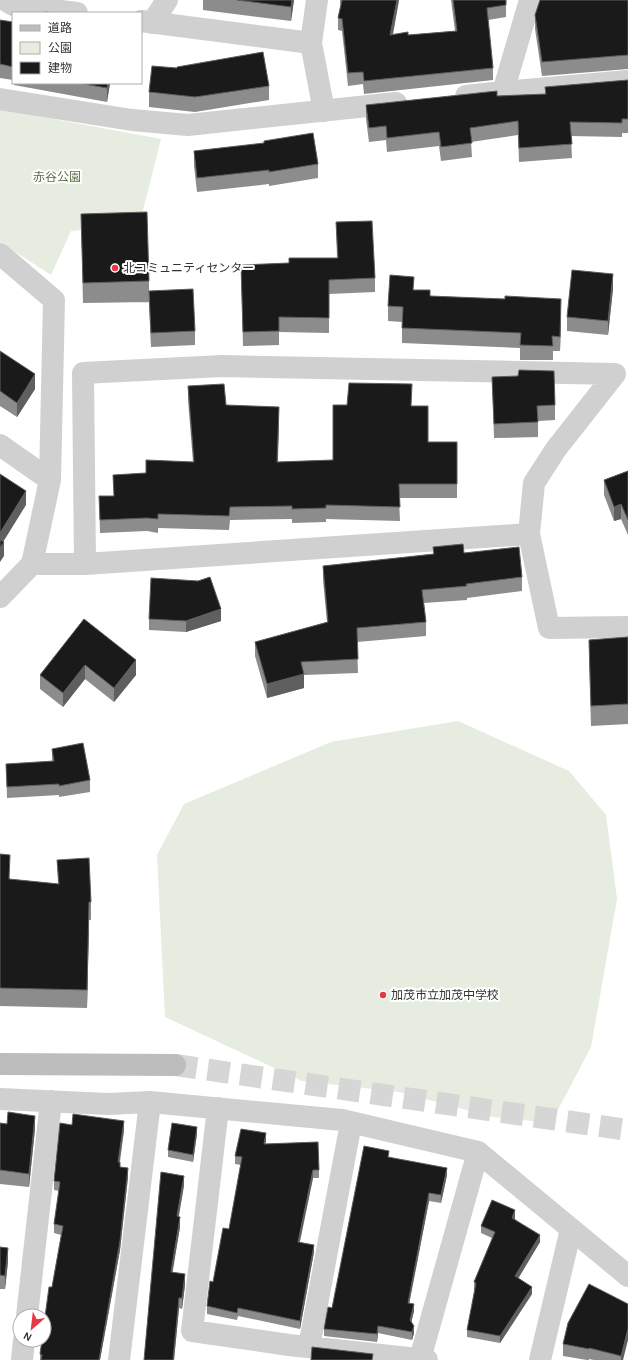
<svg xmlns="http://www.w3.org/2000/svg" width="628" height="1360" viewBox="0 0 628 1360" font-family="Karla,'Noto Sans JP',sans-serif">
<style>
.park{fill:#e6ecdf}
.lines{fill:none;stroke-linecap:round;stroke-linejoin:round}
.secondary-tunnel{stroke:#d6d6d6;stroke-width:22;stroke-dasharray:22 11;stroke-linecap:butt}
.street{stroke:#d0d0d0;stroke-width:22}
.secondary{stroke:#bdbdbd;stroke-width:22}
.wall{fill:#8c8c8c}
.shaded-wall{fill:#5f5f5f}
.building{fill:#1a1a1a;stroke:#5f5f5f}
.poi-dot{fill:#e63946;stroke:#fff;stroke-width:1.5}
.labels{text-anchor:middle;dominant-baseline:central;stroke-width:4;stroke-linejoin:round;paint-order:stroke}
.park-label{font-size:12px;fill:#56703f;stroke:#fff}
.poi-label{font-size:12px;fill:#333;stroke:#fff;text-anchor:start}
</style>
<rect width="100%" height="100%" fill="#fff"/>
<path class="park" d="M0 109 161 139 139 226 71 231 51 275 0 242Z
M458 721 569 771 606 815 617 899 591 1047 551 1123 493 1117 399 1092 302 1081 165 1017 157 855 184 804 331 742Z"/>
<g class="lines">
<path class="secondary-tunnel" d="M175 1065 628 1130"/>
<path class="street" d="M5 0 13 5 77 13
M317 0 311 43 324 111
M141 21 311 43
M152 23 167 0
M503 92 628 81
M466 96 503 92 530 0
M0 99 132 120 188 125 396 103
M0 254 54 300 50 480
M0 445 50 480 32 564 0 597
M529 534 549 628 628 627
M32 564H85L529 534 534 483 556 449 615 374 222 366 83 373 85 564
M0 1099 108 1104 150 1102 342 1120 478 1152 628 1276
M218 1108 192 1331 289 1345 427 1360
M27 1316 51 1101
M309 1347 351 1123
M420 1359 478 1152
M22 1360 24 1340
M119 1360 150 1102
M540 1360 571 1229"/>
<path class="secondary" d="M0 1064 175 1065"/>
</g>
<path class="wall" d="M203 0H294L291 21 203 10Z
M340 0H399L393 35H408L455 31 451 0H506V17L488 20 493 68V80L364 94 363 84 348 86 342 31 338 30V18L341 4H340Z
M628 0V69L542 76 535 29V15Z
M0 20 13 22V80L0 78Z
M177 68 269 86V100L195 112 149 107V92Z
M628 80V133H622V137L571 136 572 158 519 162 518 135 471 142 472 157 441 161 439 146 387 152 386 140 369 142 366 119V105L497 96 545 94V87Z
M14 83H110L107 102 14 85Z
M264 141 318 164V178L269 186V184L197 192 194 166V151L264 143Z
M81 214 149 281V302L83 303Z
M336 222 375 278V292L329 294V333L279 332V345L243 346 241 265 289 263 337 258Z
M613 289 608 335 567 331V317Z
M414 290 430 296 561 313 560 351H553V360H520V348L402 343V322L388 321V306Z
M149 291 195 331V345L151 347 149 306Z
M0 351 35 389 17 417 0 406Z
M492 377 555 405V420L538 421V437L494 438Z
M188 386 226 405 279 421 278 462 333 460 411 406 428 420V442H457V498H399L400 521 326 519V522L292 523V519L230 520 229 530 158 528V533L147 531 100 533 99 496H114L113 475 146 473 193 462 188 400Z
M628 471V535L621 519 614 521 604 495V480Z
M433 547 464 553 522 577V591L467 598V600L424 603 426 622V636L357 642 358 673 304 675V688L267 698 255 656V642L327 622 323 580V566L433 554Z
M84 619 136 675 114 702 85 679 63 707 40 689V675Z
M149 619 221 621 186 632 149 630Z
M628 637V724L591 726 589 660V640Z
M52 749 90 780V792L59 797V795L7 798 6 764 52 762Z
M0 854 10 879 58 884 57 860 91 902V920H89L87 1008 0 1006Z
M0 1123 35 1129 29 1187 0 1184Z
M124 1130 120 1162V1167L128 1177 120 1250 100 1360H40V1354L61 1235 54 1233V1224L59 1191 54 1190V1181Z
M197 1134 193 1162 168 1157V1150Z
M266 1141 265 1144 319 1170V1178H313L300 1242 314 1252 300 1329 238 1316 237 1320 207 1314V1306L229 1229 241 1165 235 1164V1156Z
M389 1157 447 1175 441 1203 429 1201 409 1303 414 1311 411 1322 414 1333 412 1340 378 1333 377 1342 324 1336V1329L332 1308Z
M184 1186 178 1216 180 1227 172 1272 185 1285 182 1309 179 1308 174 1360H144Z
M515 1218V1219L540 1242 518 1278 532 1294 500 1343 467 1337V1330L475 1290H474V1282L492 1238 481 1233V1226Z
M0 1247 8 1262 5 1289H0Z
M628 1304 623 1360H594L589 1359V1360H587L563 1356V1344Z"/>
<path class="shaded-wall" d="M292 0H294L291 21V7Z
M397 0H399L390 48V35Z
M108 83H110L107 102V88Z
M613 274V289L608 335V321Z
M561 299V313L560 351V337Z
M35 374V389L17 417V403Z
M279 407V421L277 475V462Z
M26 491V505L0 547V533Z
M621 504V519L614 521V507Z
M4 542V556L0 562V548Z
M221 609V621L186 632V621Z
M136 660V675L114 702V688Z
M85 665V679L63 707V693Z
M304 674V688L267 698V684Z
M89 902V920L87 1008V990Z
M35 1116V1129L29 1187V1174Z
M124 1121V1130L118 1171V1162Z
M197 1127V1134L193 1162V1155Z
M266 1133V1141L264 1152V1144Z
M128 1168V1177L120 1250 100 1360H99Z
M447 1168V1175L441 1203V1195Z
M313 1170V1178L298 1249V1242Z
M184 1176V1186L177 1227V1216Z
M429 1193V1201L408 1310V1303Z
M515 1210V1218L512 1225V1218Z
M180 1217V1227L171 1282V1272Z
M540 1235V1242L515 1284V1276Z
M314 1245V1252L300 1329V1321Z
M8 1248V1262L5 1289V1276Z
M185 1274V1285L182 1309V1298Z
M532 1287V1294L500 1343V1336Z
M179 1298V1308L174 1360H173Z
M414 1304V1311L410 1328V1320Z
M378 1326V1333L377 1342V1334Z
M414 1326V1333L412 1340V1332Z
M628 1329V1340L623 1360H621V1356Z"/>
<path class="building" d="M237 0H292L291 7Z
M342 0H397L390 35 408 32V35L457 31 453 0H506V5L487 8 493 68 364 81 363 72 348 73 342 19 338 18Z
M540 0H628V55L542 62 535 15Z
M45 12 56 13H45Z
M0 20 13 22V67L0 64Z
M263 52 269 86 195 97 149 92 152 66 177 68V67Z
M628 80V119H622V123L570 122 572 144 519 148 518 121 470 128 472 143 441 147 439 132 387 138 386 126 369 128 366 105 497 91V96L546 94 545 87Z
M78 83H108L107 88Z
M313 133 318 164 269 172V170L197 178 194 151 264 143V141Z
M147 212 149 281 83 283 81 214Z
M372 221 375 278 329 280V318L279 317V331L243 332 241 265 289 263V258H338L336 222Z
M572 270 613 274 608 321 567 317Z
M390 275 414 277 413 290H430V296L505 299V296L561 299 560 337 552 336 553 346 520 345 521 333 402 328 403 307 388 306Z
M193 289 195 331 151 333 149 291Z
M0 351 35 374 17 403 0 391Z
M519 370 554 371 555 405 537 406 538 422 494 424 492 377 518 376Z
M349 383 412 384 411 406H428V442H457V484H399L400 507 326 505V508L292 509V506L230 507 229 516 158 514V519L147 518 100 520 99 496H114L113 475 146 473V460L194 462 188 386 224 384 226 405 279 407 277 462 333 460V405H347Z
M628 471V520L621 504 614 507 604 480Z
M0 474 26 491 0 533Z
M0 540 4 542 0 548Z
M463 544 464 553 519 547 522 577 466 584 467 586 422 590 426 622 357 628 358 659 301 662 304 674 267 684 255 642 328 622 323 566 434 554 433 547Z
M210 577 221 609 186 621 149 619 151 578 198 581Z
M84 619 136 660 114 688 85 665 63 693 40 675Z
M628 637V704L591 706 589 640Z
M83 743 90 780 59 786V784L7 787 6 764 54 761 52 749Z
M0 854 10 855 9 879 59 884 57 860 89 858 91 902H89L87 990 0 988Z
M8 1112 35 1116 29 1174 0 1170V1123L7 1124Z
M73 1114 124 1121 118 1162H120V1167L128 1168 120 1241 99 1360H41L42 1355 40 1354 42 1340H44V1324L49 1287H52L63 1226 54 1224 60 1182 54 1181 60 1123 72 1125Z
M172 1123 197 1127 193 1155 168 1150Z
M241 1129 266 1133 264 1144 318 1142 319 1170H313L298 1242 314 1245 300 1321 238 1308 237 1313 207 1306 210 1281 213 1282 223 1228 229 1229 242 1157 235 1156Z
M364 1146 389 1151 388 1157 447 1168 441 1195 429 1193 408 1303 414 1304 410 1320 414 1326 412 1332 378 1326 377 1334 324 1329 328 1307 332 1308Z
M161 1172 184 1176 177 1216 180 1217 171 1272 185 1274 182 1298H179L173 1360H144Z
M492 1200 515 1210 512 1218 540 1235 515 1276 532 1287 500 1336 467 1330 476 1283 474 1282 495 1232 481 1226Z
M0 1247 8 1248 5 1276 0 1275Z
M589 1284 628 1304V1329L621 1356 589 1348V1349L563 1344 568 1323Z
M312 1347 373 1354 372 1360H311Z"/>
<g class="poi-dot">
<circle cx="115" cy="268" r="4"/>
<circle cx="383" cy="995" r="4"/>
</g>
<g class="labels">
<g class="park-label">
<text x="57" y="177">赤谷公園</text>
</g>
<g class="poi-label">
<text x="123" y="268">北コミュニティセンター</text>
<text x="391" y="995">加茂市立加茂中学校</text>
</g>
</g>
<rect x="12" y="12" width="130" height="72" fill="#ffffff" stroke="#adadad"/>
<rect x="20" y="25" width="20" height="6" fill="#bdbdbd" stroke="#adadad"/>
<text x="48" y="32" font-size="12" fill="#333333">道路</text>
<rect x="20" y="42" width="20" height="12" fill="#e6ecdf" stroke="#adadad"/>
<text x="48" y="52" font-size="12" fill="#333333">公園</text>
<rect x="20" y="62" width="20" height="12" fill="#1a1a1a" stroke="#adadad"/>
<text x="48" y="72" font-size="12" fill="#333333">建物</text>
<g transform="translate(32 1328) rotate(208)"><circle r="19" fill="#ffffff" stroke="#adadad"/>
<path d="M0-3L7 15L0 10L-7 15Z" fill="#e63946"/>
<text y="-6" font-size="11" font-weight="bold" text-anchor="middle" fill="#333333">N</text>
</g>
</svg>
